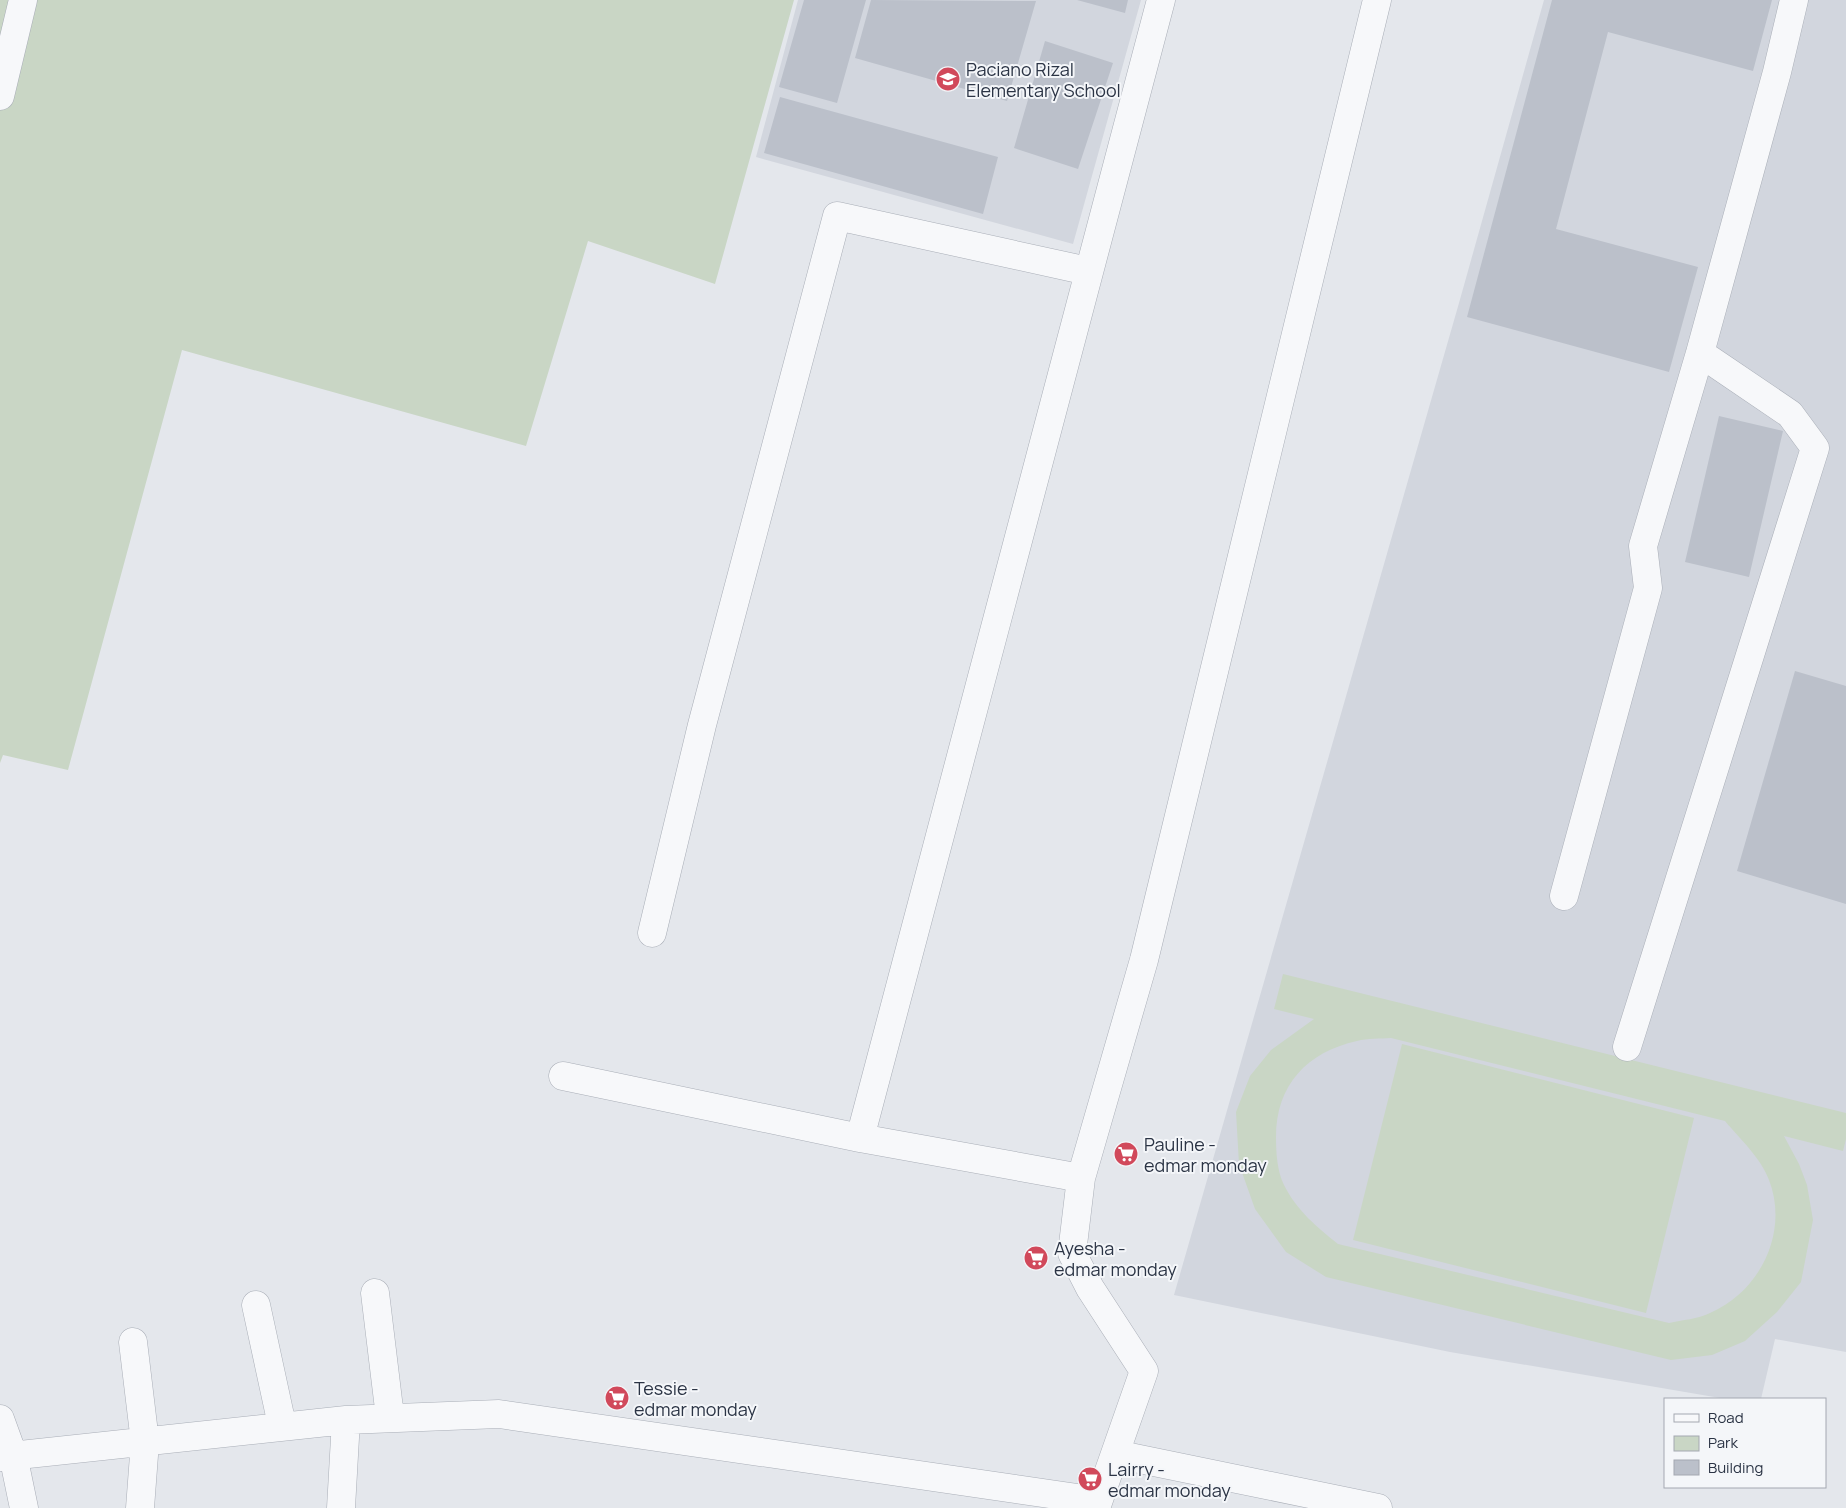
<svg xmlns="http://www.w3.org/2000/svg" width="1846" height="1508" viewBox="0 0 1846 1508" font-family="Manrope,sans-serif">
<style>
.built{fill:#d2d6de}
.green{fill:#c9d6c5;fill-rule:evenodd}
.building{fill:#bbc0ca}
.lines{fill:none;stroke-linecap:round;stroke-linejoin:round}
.minor-casing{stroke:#a9aeb7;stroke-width:29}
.minor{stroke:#f7f8fa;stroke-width:28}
.labels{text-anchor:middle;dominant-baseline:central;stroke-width:4;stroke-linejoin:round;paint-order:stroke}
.poi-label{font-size:18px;fill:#2b3445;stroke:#f4f6f9;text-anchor:start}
</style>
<rect width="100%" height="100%" fill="#e4e7ec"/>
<path class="built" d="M798 0H1141L1073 244 756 157Z
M1544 0H1846V1352L1775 1339 1761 1399H1726L1450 1352 1174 1295 1459 303Z"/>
<path class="green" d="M0 0H794L715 284 588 241 526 446 182 350 68 770 3 755 0 763Z
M1283 974 1846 1113V1139L1843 1151 1784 1136 1799 1164 1807 1185 1813 1220 1801 1282 1777 1312 1745 1341 1712 1355 1671 1360 1326 1277 1286 1252 1255 1209 1239 1164 1236 1112 1250 1076 1271 1050 1314 1019 1274 1009ZM1391 1038 1725 1121C1740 1139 1761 1158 1769 1180 1789 1231 1761 1291 1710 1313 1698 1319 1682 1320 1669 1323L1338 1244C1317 1227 1297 1211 1284 1185 1277 1171 1276 1152 1276 1137 1276 1085 1307 1052 1357 1041 1368 1038 1380 1039 1391 1038Z
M1402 1044 1694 1118 1646 1313 1353 1240Z"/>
<path class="building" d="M804 0H866L837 103 779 87Z
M871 0 1036 1 1007 101 855 58Z
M1077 0H1128L1125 13Z
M1552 0H1772L1753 71 1608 32 1556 229 1698 267 1669 372 1467 317Z
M1045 41 1113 63 1078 169 1014 148Z
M780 97 998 157 983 214 764 153Z
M1719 416 1783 431 1749 577 1685 562Z
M1795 671 1846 686V904L1737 871Z"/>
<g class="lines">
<defs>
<path id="minor" d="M0 96 23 0
M1564 896 1648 588 1643 546 1700 353 1777 72 1794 0
M652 933 702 725 837 216 1088 271
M1627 1047 1815 448 1790 414 1700 353
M563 1076 860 1138 1081 1178
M860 1138 1161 0
M375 1293 390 1417
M256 1305 282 1425
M133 1342 145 1442 140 1508
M0 1419 13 1455 24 1508
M1115 1454 1378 1508
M0 1457 346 1420 499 1414 1098 1501
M341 1508 346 1420
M1096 1508 1144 1371 1090 1288 1072 1253 1081 1178 1144 960 1377 0"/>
</defs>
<use href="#minor" class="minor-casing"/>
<use href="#minor" class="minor"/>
</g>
<defs>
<symbol id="school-disc" viewBox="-11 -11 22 22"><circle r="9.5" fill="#d1495b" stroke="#f4f6f9"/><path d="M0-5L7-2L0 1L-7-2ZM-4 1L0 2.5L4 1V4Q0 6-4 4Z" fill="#fff"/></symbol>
<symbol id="supermarket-disc" viewBox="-11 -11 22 22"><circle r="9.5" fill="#d1495b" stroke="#f4f6f9"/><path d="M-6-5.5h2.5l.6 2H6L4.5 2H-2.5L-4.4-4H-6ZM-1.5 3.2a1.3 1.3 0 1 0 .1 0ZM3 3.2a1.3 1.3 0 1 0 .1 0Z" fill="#fff"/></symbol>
</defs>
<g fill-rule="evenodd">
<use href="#school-disc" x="934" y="65" width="28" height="28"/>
<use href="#supermarket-disc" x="1112" y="1140" width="28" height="28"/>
<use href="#supermarket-disc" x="1022" y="1244" width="28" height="28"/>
<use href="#supermarket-disc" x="603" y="1384" width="28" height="28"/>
<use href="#supermarket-disc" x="1076" y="1465" width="28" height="28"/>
</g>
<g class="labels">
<g class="poi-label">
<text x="966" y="69">Paciano Rizal<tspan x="966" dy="21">Elementary School</tspan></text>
<text x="1144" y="1144">Pauline -<tspan x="1144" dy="21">edmar monday</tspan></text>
<text x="1054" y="1248">Ayesha -<tspan x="1054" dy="21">edmar monday</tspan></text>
<text x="634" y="1388">Tessie -<tspan x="634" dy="21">edmar monday</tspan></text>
<text x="1108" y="1469">Lairry -<tspan x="1108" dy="21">edmar monday</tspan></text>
</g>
</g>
<rect x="1664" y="1398" width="162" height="90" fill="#f4f6f9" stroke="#a4a8b1"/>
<rect x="1674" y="1414" width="25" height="8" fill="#f7f8fa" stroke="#a4a8b1"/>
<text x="1708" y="1423" font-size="15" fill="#2b3445">Road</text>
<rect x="1674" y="1436" width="25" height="15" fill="#c9d6c5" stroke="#a4a8b1"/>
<text x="1708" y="1448" font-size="15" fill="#2b3445">Park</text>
<rect x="1674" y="1460" width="25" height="15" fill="#bbc0ca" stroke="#a4a8b1"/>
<text x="1708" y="1473" font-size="15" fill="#2b3445">Building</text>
</svg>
